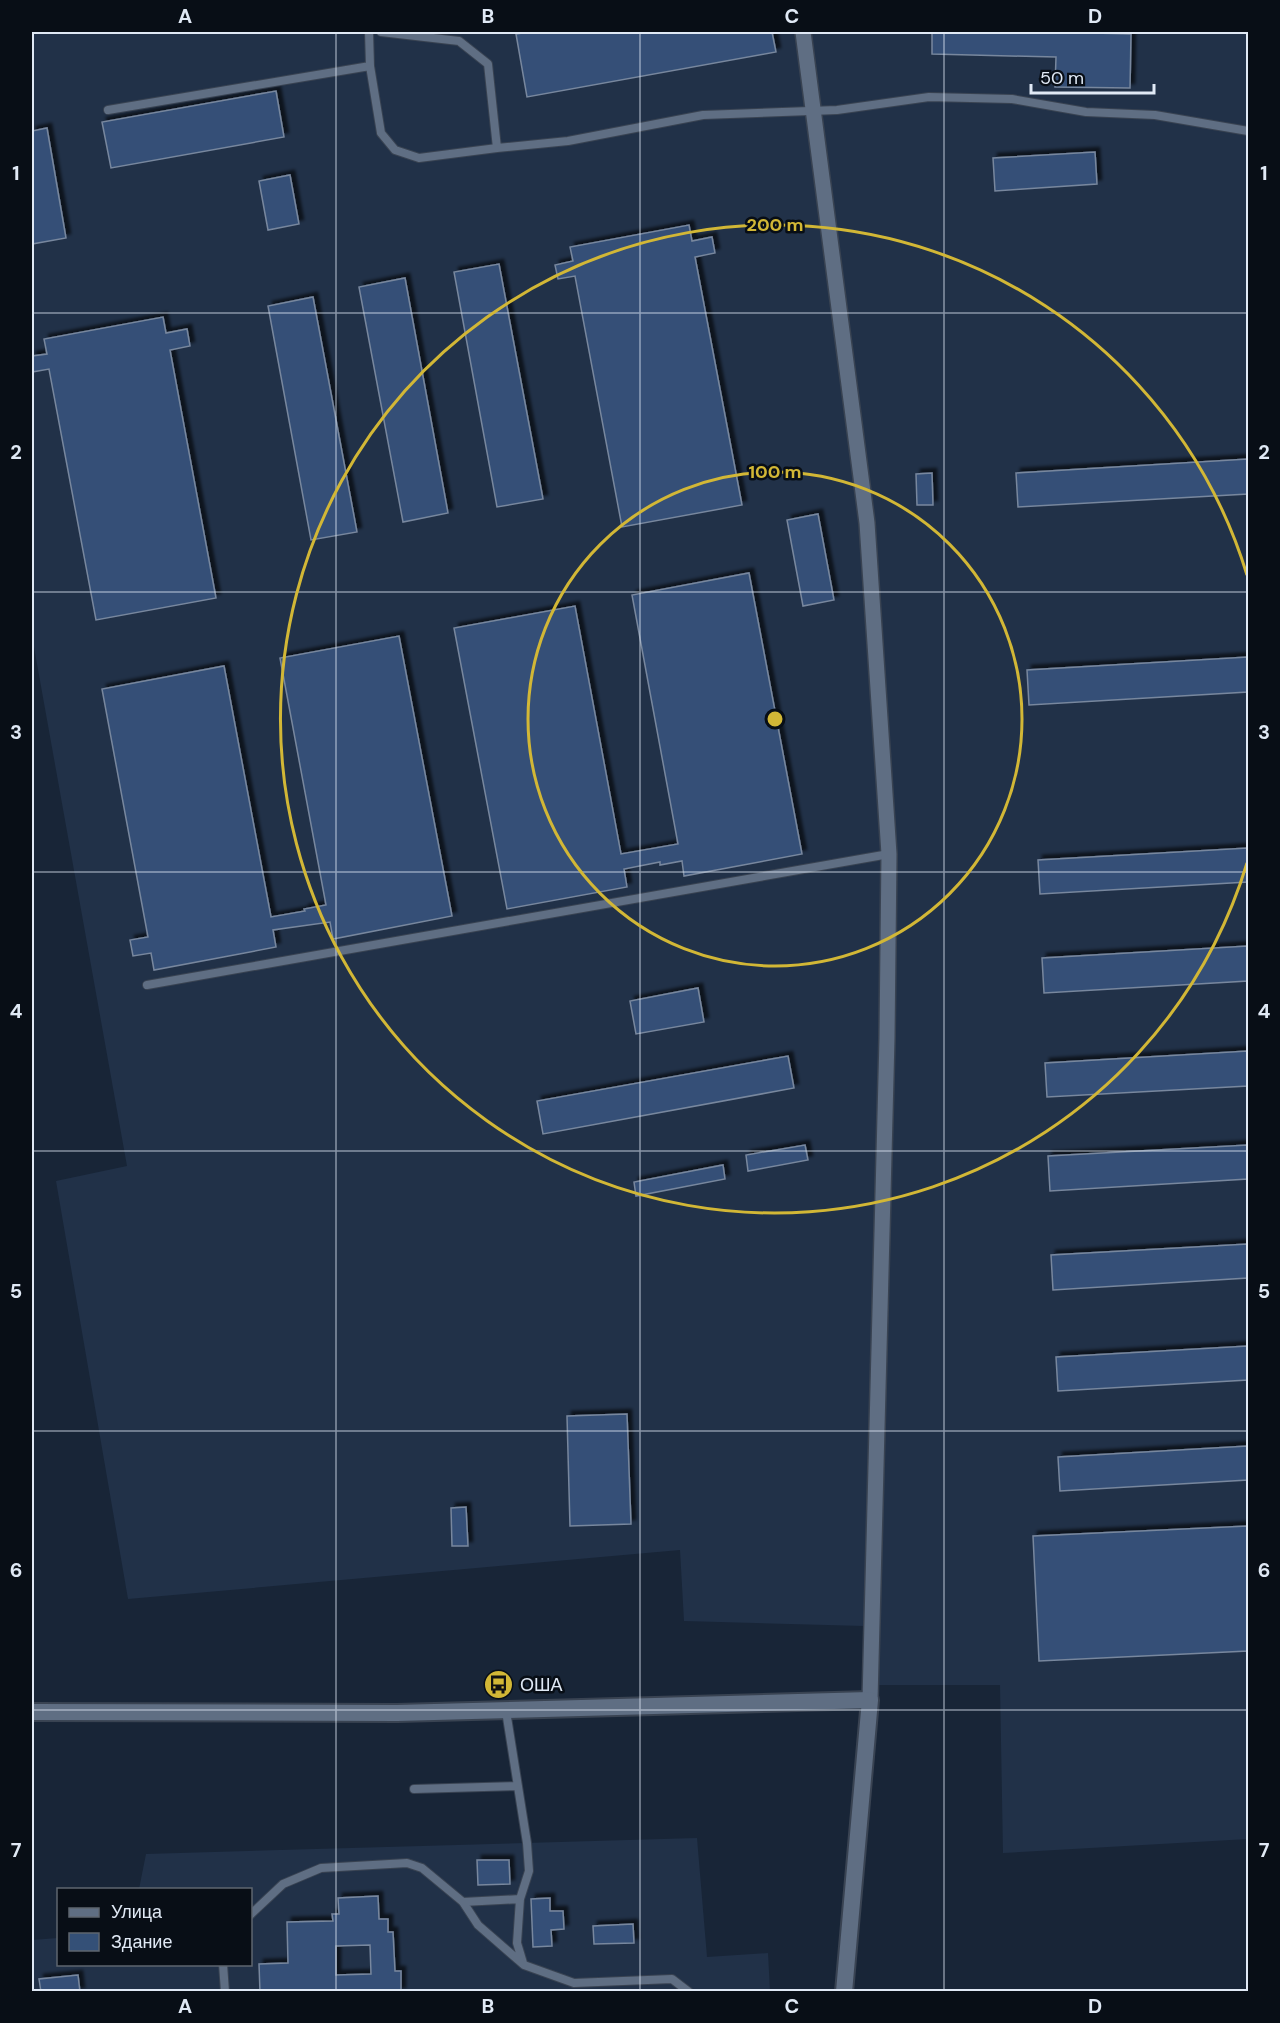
<svg xmlns="http://www.w3.org/2000/svg" width="1280" height="2023" viewBox="0 0 1280 2023" font-family="'DM Sans',sans-serif">
<style>
.built{fill:#213148}
.building{fill:#345077;stroke:#78879e;stroke-width:1.5;fill-rule:evenodd;filter:url(#shadow)}
.lines{fill:none;stroke-linecap:round;stroke-linejoin:round}
.service-casing{stroke:#394352;stroke-width:10}
.minor-casing{stroke:#394352;stroke-width:18}
.tertiary-casing{stroke:#394352;stroke-width:20}
.service{stroke:#5f6e83;stroke-width:8}
.minor{stroke:#5f6e83;stroke-width:15}
.tertiary{stroke:#5f6e83;stroke-width:16}
.grid{fill:none;stroke:#e0e9f5;stroke-width:1.5;stroke-opacity:0.55}
.ring{fill:none;stroke:#d2b736;stroke-width:3}
.labels{text-anchor:middle;dominant-baseline:central;stroke-width:5;stroke-linejoin:round;paint-order:stroke}
.poi-label{font-size:18px;fill:#e0e9f5;stroke:#080e16;text-anchor:start}
.centre{fill:#d2b736;stroke:#080e16;stroke-width:3}
.ring-label{font-size:18px;text-anchor:middle;font-weight:bold;fill:#d2b736;stroke:#080e16;stroke-width:5;stroke-linejoin:round;paint-order:stroke}
.neatline{fill:none;stroke:#e0e9f5;stroke-width:2}
.grid-label{font-size:20px;text-anchor:middle;font-weight:bold;fill:#e0e9f5}
</style>
<defs>
<filter id="shadow"><feDropShadow dx="4.5" dy="-4.5" stdDeviation="1.5" flood-color="#0009"/></filter>
</defs>
<rect width="100%" height="100%" fill="#182537"/>
<path class="built" d="M32 32H1248V1839L1003 1853 1000 1685H864V1626L684 1621 680 1550 128 1599 56 1181 127 1166 32 636Z
M697 1838 707 1957 768 1953 770 1991 32 1992V1940L58 1938V1964H250V1890L139 1889 146 1854Z"/>
<path class="building" d="M529 32H772L776 52 527 97 516 34Z
M932 32H1056L1131 34 1130 88 1055 87 1056 57 932 54Z
M276 91 284 137 111 168 102 122Z
M47 128 66 238 32 244V131Z
M1095 152 1097 184 995 191 993 158Z
M290 175 299 224 268 230 259 181Z
M689 225 692 241 712 237 715 253 695 257 742 505 622 527 575 276 558 279 555 265 573 261 570 247Z
M499 264 543 499 497 507 454 272Z
M405 278 448 513 403 522 359 287Z
M313 297 357 532 311 540 268 306Z
M163 317 166 333 187 329 190 346 170 350 216 598 96 620 49 369 32 372V356L47 354 44 339Z
M1248 459V494L1018 507 1016 473Z
M932 473 933 505H917L916 474Z
M818 514 834 600 803 606 787 520Z
M749 573 802 854 684 876 682 861 660 865V862L624 869 627 887 507 909 454 628 575 606 621 854 678 844 632 595Z
M399 636 452 916 333 939 330 922 273 930 276 947 154 970 151 953 133 956 130 940 148 937 102 689 224 666 271 917 305 911 304 909 326 905 280 658Z
M1248 657V692L1029 705 1027 670Z
M1248 848V882L1040 894 1038 860Z
M1248 946V981L1044 993 1042 958Z
M698 988 704 1022 636 1034 630 1001Z
M1248 1051V1086L1047 1097 1045 1063Z
M788 1056 794 1088 543 1134 537 1101Z
M805 1145 808 1160 748 1171 746 1155Z
M1248 1145V1179L1050 1191 1048 1156Z
M723 1165 725 1179 636 1196 634 1182Z
M1248 1244V1278L1053 1290 1051 1255Z
M1248 1346V1380L1058 1391 1056 1357Z
M627 1414 631 1524 570 1526 567 1416Z
M1248 1446V1480L1060 1491 1058 1457Z
M466 1507 468 1546H452L451 1508Z
M1248 1526V1651L1039 1661 1033 1536Z
M477 1860H509L510 1884 478 1885Z
M378 1896 379 1919H388V1932H393L395 1971H401V1992H260L259 1964 288 1963 287 1922 333 1921 332 1914H339L338 1898ZM370 1945 371 1974 336 1975V1946Z
M550 1898V1911H563L564 1929 551 1930 552 1946 533 1947 531 1899Z
M633 1924 634 1943 594 1944 593 1926Z
M78 1975 80 1992H41L39 1979Z"/>
<g class="lines">
<defs>
<path id="service" d="M369 32 370 66 381 133 395 150 419 158 497 148
M381 32 459 41 488 64 497 148 568 141 703 115 837 110 929 97 1012 99 1086 112 1155 115 1248 131
M108 110 370 66
M147 985 889 854
M506 1711 527 1843 529 1871 520 1899 517 1943 523 1963
M414 1789 518 1786
M463 1902 520 1899
M250 1915 283 1884 321 1868 407 1863 422 1868 463 1902 478 1925 524 1965 574 1983 672 1979 689 1992
M223 1964 225 1992"/>
<path id="minor" d="M803 32 867 523 889 854 887 1038 870 1700"/>
<path id="tertiary" d="M32 1712 397 1713 870 1700 844 1992"/>
</defs>
<use href="#service" class="service-casing"/>
<use href="#minor" class="minor-casing"/>
<use href="#tertiary" class="tertiary-casing"/>
<use href="#service" class="service"/>
<use href="#minor" class="minor"/>
<use href="#tertiary" class="tertiary"/>
</g>
<path class="grid" d="M336 32V1992M640 32V1992M944 32V1992M32 313H1248M32 592H1248M32 872H1248M32 1151H1248M32 1431H1248M32 1710H1248"/>
<g class="ring">
<circle cx="775" cy="719" r="247"/>
<path d="M1247 863A494 494 0 1 1 1247 575"/>
</g>
<defs>
<symbol id="bus-disc" viewBox="-11 -11 22 22"><circle r="9.5" fill="#d2b736" stroke="#080e16"/><path d="M-5-6H5V4H4V6H2V4H-2V6H-4V4H-5ZM-3.5-4V0h7V-4ZM-3.5 1.2v1.5H-2V1.2ZM2 1.2v1.5H3.5V1.2Z" fill="#111"/></symbol>
</defs>
<g fill-rule="evenodd">
<use href="#bus-disc" x="482" y="1668" width="33" height="33"/>
</g>
<g class="labels">
<g class="poi-label">
<text x="520" y="1685">ОША</text>
</g>
</g>
<circle cx="775" cy="719" r="9" class="centre"/>
<g class="ring-label">
<text x="775" y="231">200 m</text>
<text x="775" y="478">100 m</text>
</g>
<rect width="1280" height="2023" fill="none" stroke="#080e16" stroke-width="66"/>
<rect x="57" y="1888" width="195" height="78" fill="#080e16" stroke="#5e666f" stroke-width="1.5"/>
<rect x="69" y="1908" width="30" height="9" fill="#5f6e83" stroke="#5e666f" stroke-width="1.5"/>
<text x="111" y="1918" font-size="18" fill="#e0e9f5">Улица</text>
<rect x="69" y="1933" width="30" height="18" fill="#345077" stroke="#5e666f" stroke-width="1.5"/>
<text x="111" y="1948" font-size="18" fill="#e0e9f5">Здание</text>
<path d="M1031 84v9h123v-9" fill="none" stroke="#e0e9f5" stroke-width="3"/>
<text x="1040" y="84" font-size="18" fill="#e0e9f5" stroke="#080e16" stroke-width="4.5" paint-order="stroke">50 m</text>
<rect x="33" y="33" width="1214" height="1957" class="neatline"/>
<g class="grid-label">
<text x="185" y="23">A</text>
<text x="488" y="23">B</text>
<text x="792" y="23">C</text>
<text x="1095" y="23">D</text>
<text x="16" y="180">1</text>
<text x="1264" y="180">1</text>
<text x="16" y="459">2</text>
<text x="1264" y="459">2</text>
<text x="16" y="739">3</text>
<text x="1264" y="739">3</text>
<text x="16" y="1018">4</text>
<text x="1264" y="1018">4</text>
<text x="16" y="1298">5</text>
<text x="1264" y="1298">5</text>
<text x="16" y="1577">6</text>
<text x="1264" y="1577">6</text>
<text x="16" y="1857">7</text>
<text x="1264" y="1857">7</text>
<text x="185" y="2013">A</text>
<text x="488" y="2013">B</text>
<text x="792" y="2013">C</text>
<text x="1095" y="2013">D</text>
</g>
</svg>
